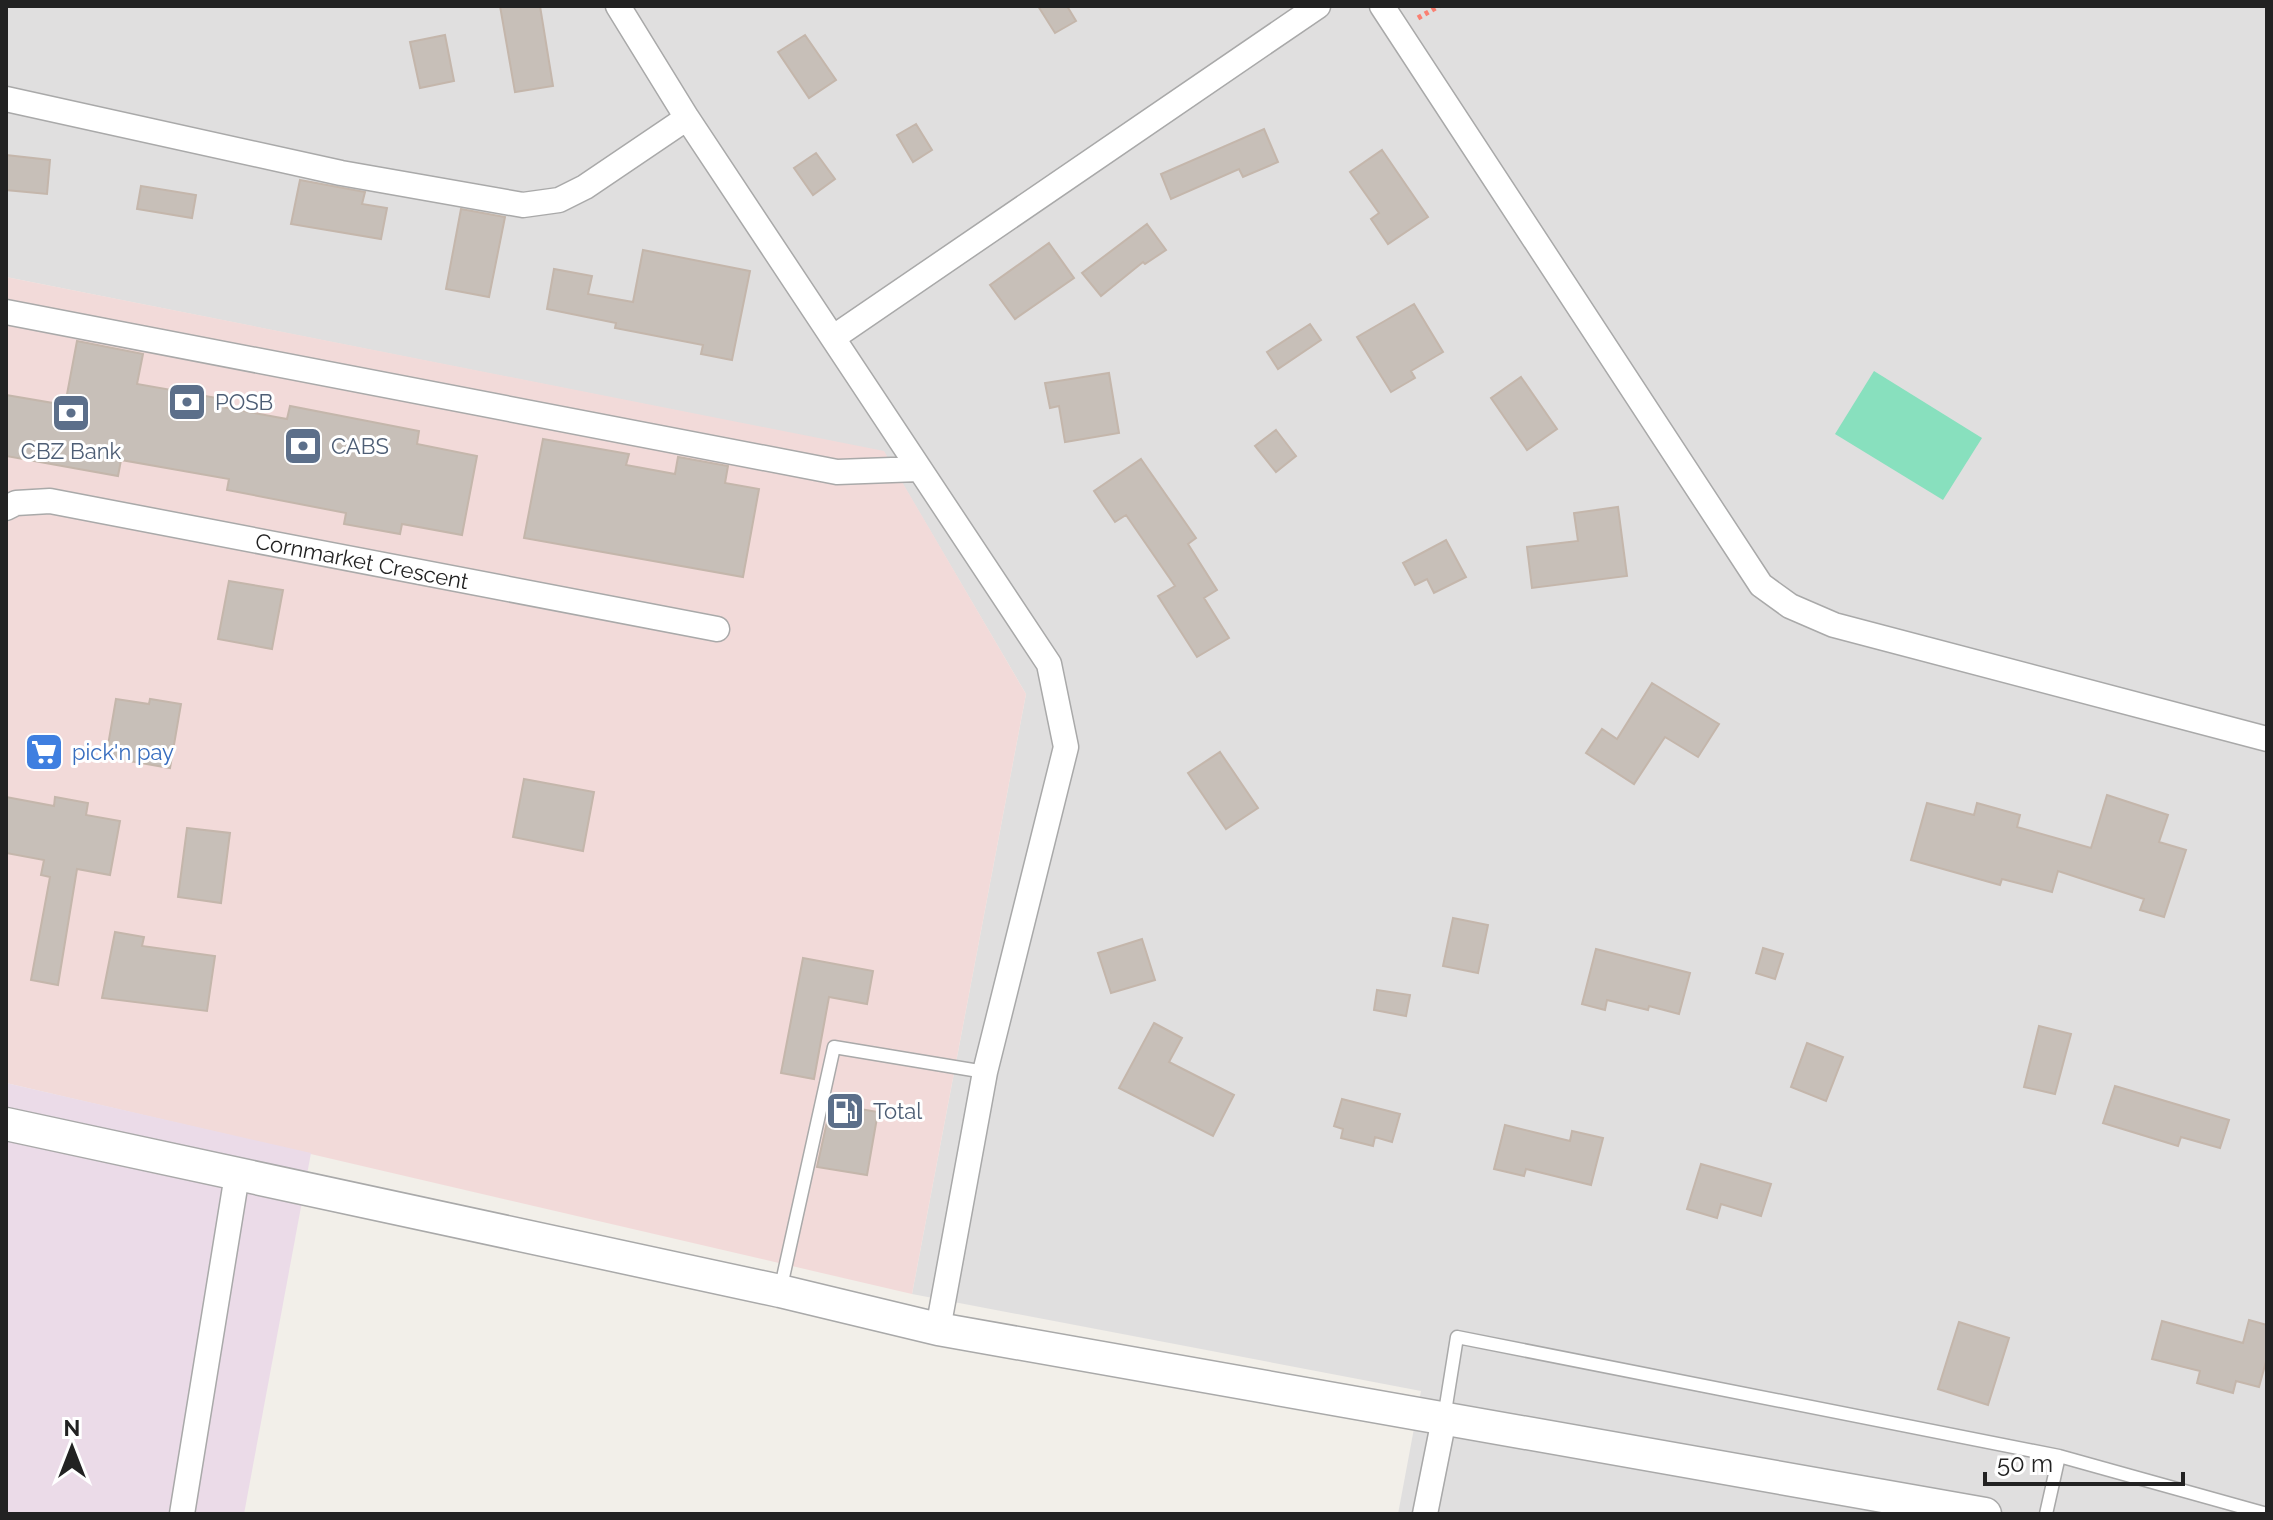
<svg xmlns="http://www.w3.org/2000/svg" width="2273" height="1520" viewBox="0 0 2273 1520" font-family="Raleway,sans-serif">
<style>
.residential{fill:#e0dfdf}
.commercial{fill:#f2dad9}
.industrial{fill:#ebdbe8}
.pitch{fill:#88e0be}
.building{fill:#c7bfb8;stroke:#c4b6ab;stroke-width:2}
.lines{fill:none;stroke-linecap:round;stroke-linejoin:round}
.service-casing{stroke:#a9a9a9;stroke-width:15}
.minor-casing{stroke:#a9a9a9;stroke-width:27}
.tertiary-casing{stroke:#a9a9a9;stroke-width:35}
.path{stroke:#fa8072;stroke-width:5;stroke-dasharray:4 4;stroke-linecap:butt}
.service{stroke:#fff;stroke-width:12}
.minor{stroke:#fff;stroke-width:24}
.tertiary{stroke:#fff;stroke-width:32}
.labels{text-anchor:middle;dominant-baseline:central;stroke-width:6;stroke-linejoin:round;paint-order:stroke}
.service-label{font-size:22px;fill:#4e5e75;stroke:#fff;text-anchor:start}
.street-label{font-size:22px;fill:#222;stroke:#fff}
.shop-label{font-size:22px;fill:#366cbe;stroke:#fff;text-anchor:start}
</style>
<rect width="100%" height="100%" fill="#f2efe9"/>
<path class="residential" d="M6 6H2267V1514H1398L1421 1391 912 1294 1026 694 884 452 6 277Z"/>
<path class="commercial" d="M6 277 884 451 1026 694 912 1294 6 1083Z"/>
<path class="industrial" d="M6 1083 311 1153 244 1514H6Z"/>
<path class="pitch" d="M1874 371 1982 438 1943 500 1835 434Z"/>
<path class="building" d="M500 6H540L553 86 515 92Z
M1038 6H1067L1076 21 1055 33Z
M445 35 454 81 420 88 410 42Z
M805 35 836 80 809 98 778 52Z
M916 124 932 150 913 162 897 135Z
M1264 129 1278 162 1243 177 1239 169 1171 199 1161 174Z
M1382 150 1428 217 1388 244 1371 219 1379 213 1350 172Z
M816 153 835 179 813 195 794 168Z
M6 155 50 160 47 194 6 190Z
M300 180 365 192 362 204 387 208 381 239 291 224Z
M141 186 196 195 192 218 137 209Z
M461 209 505 217 489 297 446 289Z
M1147 224 1166 250 1145 264 1143 262 1101 296 1082 273Z
M1049 243 1074 278 1015 319 990 285Z
M643 250 750 271 732 360 701 354 703 345 615 328 616 323 547 309 554 269 592 276 588 294 633 302Z
M1414 304 1443 352 1411 371 1415 378 1391 392 1357 337Z
M1310 324 1321 340 1278 369 1267 352Z
M77 341 143 354 137 384 217 398 216 406 287 419 290 406 419 431 417 444 477 456 462 535 402 524 400 534 344 524 346 513 227 490 229 479 121 460 118 476 6 456V395L65 405Z
M1109 373 1119 433 1065 442 1059 406 1050 408 1045 383Z
M1521 377 1557 429 1527 450 1491 398Z
M1276 430 1296 456 1276 472 1255 446Z
M543 439 629 454 626 465 675 474 678 457 728 466 725 483 759 489 743 577 524 538Z
M1141 459 1196 538 1188 544 1217 590 1204 598 1229 638 1197 657 1158 596 1175 586 1126 515 1115 522 1094 491Z
M1618 507 1627 576 1532 588 1527 547 1578 541 1574 513Z
M1446 540 1466 577 1434 593 1427 579 1415 585 1403 563Z
M229 581 283 590 272 649 218 639Z
M1652 683 1719 724 1698 757 1665 737 1634 784 1586 753 1602 729 1617 739Z
M116 699 149 704 150 699 181 704 170 768 106 757Z
M1220 752 1258 808 1226 829 1188 773Z
M524 779 594 792 583 851 513 837Z
M2107 795 2168 815 2159 842 2186 850 2164 917 2140 910 2144 899 2058 871 2052 892 2002 879 2000 885 1911 860 1927 803 1974 815 1977 803 2020 815 2017 827 2091 848Z
M6 797 54 806 55 797 88 803 86 815 120 821 110 875 77 869 58 985 31 980 50 877 41 875 44 860 6 853Z
M187 828 230 833 221 903 178 897Z
M1453 918 1488 925 1478 973 1443 966Z
M115 932 144 937 142 946 215 956 207 1011 102 998Z
M1142 939 1155 980 1111 993 1098 953Z
M1763 948 1783 954 1775 979 1756 973Z
M1596 949 1690 973 1679 1014 1649 1006 1648 1010 1607 1000 1605 1010 1582 1004Z
M803 958 873 971 867 1004 829 997 814 1079 781 1073Z
M1377 990 1410 995 1406 1016 1374 1010Z
M1154 1023 1182 1038 1169 1062 1234 1095 1213 1136 1119 1088Z
M2039 1026 2071 1034 2055 1094 2024 1087Z
M1807 1043 1843 1057 1826 1101 1791 1087Z
M2115 1086 2229 1120 2220 1148 2181 1137 2178 1146 2103 1123Z
M1342 1099 1400 1114 1392 1142 1375 1137 1373 1146 1341 1138 1343 1129 1334 1126Z
M831 1104 878 1112 867 1175 817 1167Z
M1505 1125 1570 1141 1572 1131 1603 1138 1591 1185 1526 1169 1524 1176 1494 1169Z
M1701 1164 1771 1184 1761 1216 1721 1204 1717 1218 1687 1209Z
M2249 1320 2267 1325V1358L2259 1387 2236 1381 2233 1393 2197 1383 2200 1371 2152 1359 2162 1321 2243 1343Z
M1959 1322 2009 1338 1988 1405 1938 1389Z"/>
<g class="lines">
<defs>
<path id="service" d="M780 1291 834 1047 985 1072
M1444 1418 1457 1337 2059 1456
M2046 1514 2059 1456 2267 1514"/>
<path id="minor" d="M618 6 687 118 1049 664 1066 747 985 1072 938 1329
M1382 6 1761 585 1790 606 1834 625 2267 739
M6 99 341 173 523 205 559 200 585 187 687 118
M6 312 837 472 919 469
M834 337 1318 6
M6 508 16 503 50 501 717 629
M182 1514 237 1175
M1425 1514 1444 1419"/>
<path id="tertiary" d="M6 1124 780 1291 938 1329 1985 1514"/>
</defs>
<use href="#service" class="service-casing"/>
<use href="#minor" class="minor-casing"/>
<use href="#tertiary" class="tertiary-casing"/>
<path class="path" d="M1418 18 1439 6"/>
<use href="#service" class="service"/>
<use href="#minor" class="minor"/>
<use href="#tertiary" class="tertiary"/>
</g>
<defs>
<symbol id="bank-square" viewBox="-11 -11 22 22"><rect x="-9" y="-9" width="18" height="18" rx="4" fill="#5c6f8a" stroke="#fff"/><path d="M-6-4H6V4H-6ZM0-2.3a2.3 2.3 0 1 0 0 4.6a2.3 2.3 0 1 0 0-4.6Z" fill="#fff"/></symbol>
<symbol id="supermarket-square" viewBox="-11 -11 22 22"><rect x="-9" y="-9" width="18" height="18" rx="4" fill="#3f7fe0" stroke="#fff"/><path d="M-6-5.5h2.5l.6 2H6L4.5 2H-2.5L-4.4-4H-6ZM-1.5 3.2a1.3 1.3 0 1 0 .1 0ZM3 3.2a1.3 1.3 0 1 0 .1 0Z" fill="#fff"/></symbol>
<symbol id="fuel-square" viewBox="-11 -11 22 22"><rect x="-9" y="-9" width="18" height="18" rx="4" fill="#5c6f8a" stroke="#fff"/><path d="M-5.5-6h7V0h2V4h1.3V-2.5L3-4.5l.8-.8L6-3V5H2.5V1h-1V6h-7ZM-4.2-4.7v3.2H.2V-4.7Z" fill="#fff"/></symbol>
</defs>
<g fill-rule="evenodd">
<use href="#bank-square" x="165" y="380" width="44" height="44"/>
<use href="#bank-square" x="49" y="391" width="44" height="44"/>
<use href="#bank-square" x="281" y="424" width="44" height="44"/>
<use href="#supermarket-square" x="22" y="730" width="44" height="44"/>
<use href="#fuel-square" x="823" y="1089" width="44" height="44"/>
</g>
<g class="labels">
<g class="service-label">
<text x="215" y="402">POSB</text>
<text x="331" y="446">CABS</text>
<text x="71" y="451" text-anchor="middle">CBZ Bank</text>
<text x="873" y="1111">Total</text>
</g>
<g class="street-label">
<text transform="translate(362 561) rotate(11)">Cornmarket Crescent</text>
</g>
<g class="shop-label">
<text x="72" y="752">pick'n pay</text>
</g>
</g>
<rect width="2273" height="1520" fill="none" stroke="#222222" stroke-width="16"/>
<g transform="translate(72 1448)" stroke="#ffffff" stroke-width="6" paint-order="stroke">
<path d="M0-6L14 30L0 20L-14 30Z" fill="#222222"/>
<text y="-12" font-size="22" font-weight="bold" text-anchor="middle" fill="#222222">N</text>
</g>
<path d="M1985 1472v12h198v-12" fill="none" stroke="#222222" stroke-width="4"/>
<text x="1997" y="1472" font-size="24" fill="#222222" stroke="#ffffff" stroke-width="6" paint-order="stroke">50 m</text>
</svg>
